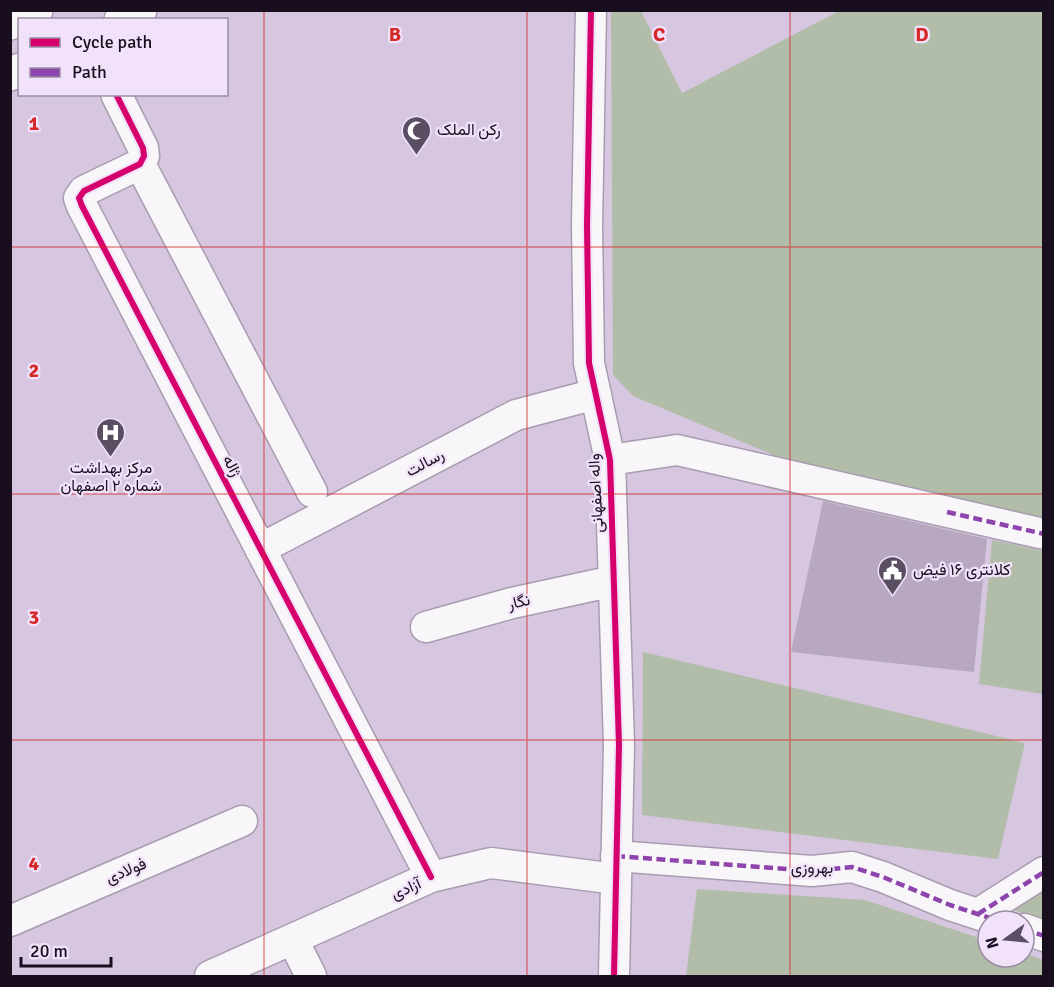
<svg xmlns="http://www.w3.org/2000/svg" width="1054" height="987" viewBox="0 0 1054 987" font-family="Signika,Vazirmatn,sans-serif">
<style>
.green{fill:#b1bda8}
.building{fill:#b7a8c0}
.lines{fill:none;stroke-linecap:round;stroke-linejoin:round}
.minor-casing{stroke:#a89cb0;stroke-width:33}
.major-casing{stroke:#a89cb0;stroke-width:36}
.minor{stroke:#f9f6fa;stroke-width:30}
.major{stroke:#f9f6fa;stroke-width:33}
.quiet{stroke:#8e44ad;stroke-width:4.5;stroke-dasharray:9 4.5;stroke-linecap:butt}
.cycleway-casing{stroke:#f1e2fa;stroke-width:10}
.cycleway{stroke:#d6006c;stroke-width:6}
.grid{fill:none;stroke:#d62828;stroke-width:1.5;stroke-opacity:0.55}
.labels{text-anchor:middle;dominant-baseline:central;stroke-width:4.5;stroke-linejoin:round;paint-order:stroke}
.poi-label{font-size:16px;fill:#180e1e;stroke:#f1e2fa;text-anchor:start}
.street-label{font-size:16px;fill:#180e1e;stroke:#f1e2fa}
.grid-label{font-size:20px;text-anchor:middle;font-weight:bold;fill:#d62828;stroke:#f1e2fa;stroke-width:4.5;stroke-linejoin:round;paint-order:stroke}
</style>
<rect width="100%" height="100%" fill="#d6c6e0"/>
<path class="green" d="M611 11H641L682 93 839 11H1043V519L788 461 633 396 613 375Z
M992 540 1043 551V694L979 684Z
M643 652 1025 743 998 859 642 815Z
M697 889 865 900 988 941V957H1024V953L1043 960V976H686Z
M1043 890V920L1011 909Z"/>
<path class="building" d="M823 501 987 539 974 672 791 652Z"/>
<g class="lines">
<defs>
<path id="minor" d="M591 10 587 225 589 363 610 460 619 745 614 976
M116 94 143 148 144 156 140 164 84 191 79 198 82 206 431 877
M140 164 312 492
M610 460 677 450 1044 534
M260 549 516 415 596 394
M426 627 512 603 614 581
M616 856 812 871 852 867 883 877 950 905 999 921
M978 914 1044 872
M10 921 242 821
M1024 929 1044 936
M293 940 311 976
M210 976 431 877 491 863 616 879"/>
<path id="major" d="M121 20 140 10
M10 23 36 10
M10 74 20 70"/>
</defs>
<use href="#minor" class="minor-casing"/>
<use href="#major" class="major-casing"/>
<use href="#minor" class="minor"/>
<use href="#major" class="major"/>
<path class="quiet" d="M947 512 1044 534
M616 856 812 871 852 867 883 877 950 905 999 921
M978 914 1044 872
M1024 929 1044 936"/>
<defs>
<path id="cycleway" d="M591 10 587 225 589 363 610 460 619 745 614 976
M116 94 143 148 144 156 140 164 84 191 79 198 82 206 431 877"/>
</defs>
<use href="#cycleway" class="cycleway-casing"/>
<use href="#cycleway" class="cycleway"/>
</g>
<path class="grid" d="M264 10V976M527 10V976M790 10V976M10 247H1044M10 494H1044M10 740H1044"/>
<defs>
<symbol id="mosque-pin" viewBox="-11 -11 22 30"><path d="M0 17L-7.5 6A9.5 9.5 0 1 1 7.5 6Z" fill="#5a4e62" stroke="#f1e2fa"/><path d="M3.5-4.9A6 6 0 1 0 3.5 4.9A5 5 0 1 1 3.5-4.9Z" fill="#fff"/></symbol>
<symbol id="hospital-pin" viewBox="-11 -11 22 30"><path d="M0 17L-7.5 6A9.5 9.5 0 1 1 7.5 6Z" fill="#5a4e62" stroke="#f1e2fa"/><path d="M-5-5h3v3.5h4V-5h3V5h-3V1.5h-4V5h-3Z" fill="#fff"/></symbol>
<symbol id="civic-pin" viewBox="-11 -11 22 30"><path d="M0 17L-7.5 6A9.5 9.5 0 1 1 7.5 6Z" fill="#5a4e62" stroke="#f1e2fa"/><path d="M-.6-6.5H3V-4.5H.6V-3L4-1V1h2V6H-6V1h2V-1L-.6-3ZM-1.2 2.5V6h2.4V2.5Z" fill="#fff"/></symbol>
</defs>
<g fill-rule="evenodd">
<use href="#mosque-pin" x="400" y="114" width="33" height="45"/>
<use href="#hospital-pin" x="94" y="416" width="33" height="45"/>
<use href="#civic-pin" x="876" y="554" width="33" height="45"/>
</g>
<g class="labels">
<g class="poi-label">
<text x="437" y="130">رکن الملک</text>
<text x="111" y="468" text-anchor="middle">مرکز بهداشت<tspan x="111" dy="18">شماره ۲ اصفهان</tspan></text>
<text x="913" y="570">کلانتری ۱۶ فیض</text>
</g>
<g class="street-label">
<text transform="translate(425 463) rotate(-28)">رسالت</text>
<text transform="translate(232 466) rotate(62)">ژاله</text>
<text transform="translate(596 493) rotate(-93)">واله اصفهانی</text>
<text transform="translate(519 602) rotate(-13)">نگار</text>
<text x="812" y="868">بهروزی</text>
<text transform="translate(126 871) rotate(-23)">فولادی</text>
<text transform="translate(406 889) rotate(-24)">آزادی</text>
</g>
</g>
<g class="grid-label">
<text x="395" y="41">B</text>
<text x="659" y="41">C</text>
<text x="922" y="41">D</text>
<text x="34" y="130">1</text>
<text x="34" y="377">2</text>
<text x="34" y="624">3</text>
<text x="34" y="870">4</text>
</g>
<rect width="1054" height="987" fill="none" stroke="#180e1e" stroke-width="24"/>
<rect x="18" y="18" width="210" height="78" fill="#f1e2fa" stroke="#9a8da2" stroke-width="1.5"/>
<rect x="30" y="38" width="30" height="9" fill="#d6006c" stroke="#9a8da2" stroke-width="1.5"/>
<text x="72" y="48" font-size="18" fill="#180e1e">Cycle path</text>
<rect x="30" y="68" width="30" height="9" fill="#8e44ad" stroke="#9a8da2" stroke-width="1.5"/>
<text x="72" y="78" font-size="18" fill="#180e1e">Path</text>
<g transform="translate(1006 939) rotate(255)"><circle r="28" fill="#f1e2fa" stroke="#9a8da2" stroke-width="1.5"/>
<path d="M0-4.5L10 22L0 15L-10 22Z" fill="#5a4e62"/>
<text y="-9" font-size="16" font-weight="bold" text-anchor="middle" fill="#180e1e">N</text>
</g>
<path d="M21 957v9h90v-9" fill="none" stroke="#180e1e" stroke-width="3"/>
<text x="30" y="957" font-size="18" fill="#180e1e" stroke="#f1e2fa" stroke-width="4.5" paint-order="stroke">20 m</text>
</svg>
